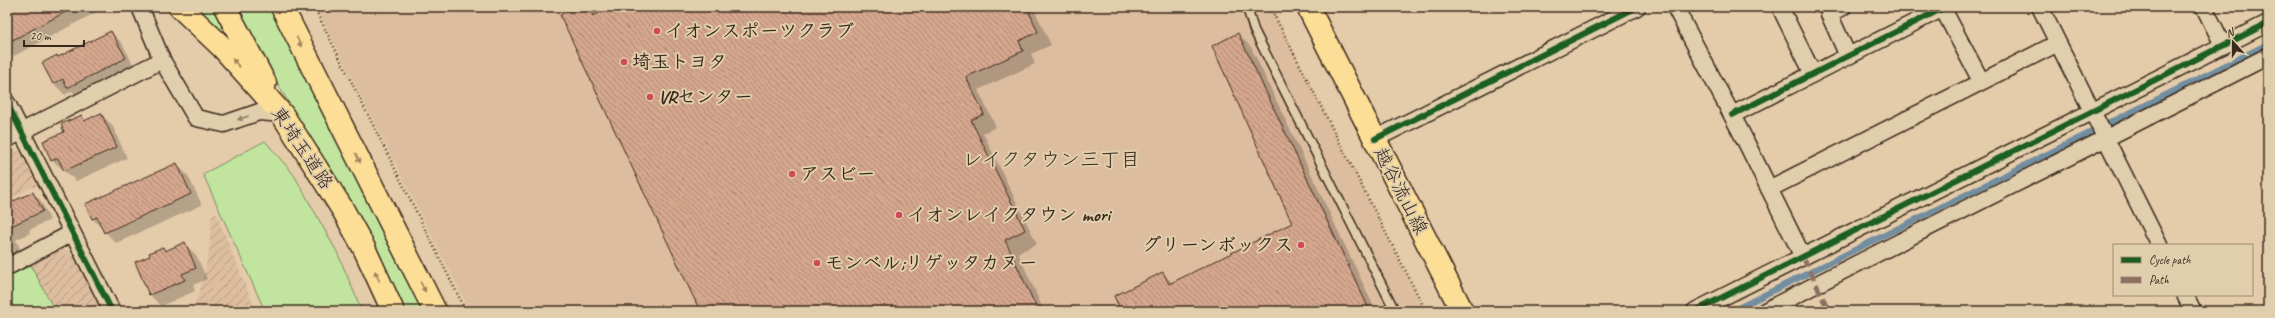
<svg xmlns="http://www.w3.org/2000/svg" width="2275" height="318" viewBox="0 0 2275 318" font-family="Caveat,'Klee One',sans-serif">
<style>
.built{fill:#ddbd9f}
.industrial{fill:url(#industrial-furrows)}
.green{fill:#c1e59f;stroke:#7e885e}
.shadow{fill:#0003}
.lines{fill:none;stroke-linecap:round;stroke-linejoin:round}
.stream{stroke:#728ea0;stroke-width:6}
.building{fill:url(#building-back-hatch);stroke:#3b2a1e}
.lane-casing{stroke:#3b2a1e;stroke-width:11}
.street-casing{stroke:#3b2a1e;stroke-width:19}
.primary-casing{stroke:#3b2a1e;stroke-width:25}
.highway-casing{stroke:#3b2a1e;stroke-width:25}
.path{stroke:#3b2a1e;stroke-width:2.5;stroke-dasharray:1 3;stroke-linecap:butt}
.lane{stroke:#e1ceac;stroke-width:8}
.street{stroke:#e1ceac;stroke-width:16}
.primary{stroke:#fcde96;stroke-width:22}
.highway{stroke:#fcde96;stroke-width:22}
.quiet{stroke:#8d6e63;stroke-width:5;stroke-dasharray:10 5;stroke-linecap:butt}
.cycleway-casing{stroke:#e1ceac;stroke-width:8}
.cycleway{stroke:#1b5e20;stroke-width:6}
.oneway{fill:#9c845a}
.oneway2{fill:#8e7c65}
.poi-dot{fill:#d1495b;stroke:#e1ceac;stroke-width:1.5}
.labels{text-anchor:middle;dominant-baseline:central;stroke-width:4;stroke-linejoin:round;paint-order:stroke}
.poi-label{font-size:19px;font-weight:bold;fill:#3b2a1e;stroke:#e1ceac;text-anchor:start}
.street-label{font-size:19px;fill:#3b2a1e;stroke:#e1ceac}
.neighbourhood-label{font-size:20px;fill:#3b2a1e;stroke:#e1ceac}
</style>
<defs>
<pattern id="industrial-furrows" width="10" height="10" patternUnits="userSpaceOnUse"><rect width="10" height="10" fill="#ddbd9f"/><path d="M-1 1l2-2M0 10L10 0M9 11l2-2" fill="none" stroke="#b49a81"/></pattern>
<pattern id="building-back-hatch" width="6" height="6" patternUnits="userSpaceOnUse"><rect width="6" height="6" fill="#d5a78e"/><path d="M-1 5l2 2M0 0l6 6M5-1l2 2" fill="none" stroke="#ae8873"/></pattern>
</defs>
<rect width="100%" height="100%" fill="#e4cbaa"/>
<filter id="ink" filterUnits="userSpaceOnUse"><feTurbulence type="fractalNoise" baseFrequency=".025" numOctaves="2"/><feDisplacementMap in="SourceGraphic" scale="8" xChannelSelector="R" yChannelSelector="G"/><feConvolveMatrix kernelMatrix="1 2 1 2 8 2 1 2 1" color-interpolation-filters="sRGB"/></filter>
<g filter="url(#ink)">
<path class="built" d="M316 7H1272L1425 311H470Z"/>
<path class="industrial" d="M7 149 22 152 39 184 7 200Z
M216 213 256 311H191L200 291 209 252 212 215Z
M62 249 73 252 103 311H55L31 265Z"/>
<path class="green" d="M194 7H214L234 45Z
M236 7H273L426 311H405L361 220 328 165 306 135Z
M265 141 294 175 337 252 362 311H265L203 174Z
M31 265 55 311H7V277Z"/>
<path class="shadow" d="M7 7H106L14 56 7 49Z
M579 7H590L598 15 613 7H1033L1051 45 1031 54 1035 64 978 90 996 127 983 133 1037 244 1018 253 1044 311H701Z
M111 32 122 43 136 70 79 99 72 91 65 95 53 83 59 58Z
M1238 34 1251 47 1376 311H1116L1163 274 1173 283 1293 223Z
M101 114 112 125 127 158 76 181 52 160 66 132 81 116 86 121Z
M177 164 188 176 202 205 116 243 92 218Z
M33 193 41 201 50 220 29 230 30 233 16 240 21 250 8 257 7 205Z
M185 244 196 255 207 279 193 285 195 291 161 306 150 295 136 263 151 257 162 248 166 252Z"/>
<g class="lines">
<path class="stream" d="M1732 311 2268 44"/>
</g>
<path class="building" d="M7 7H75L7 43Z
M576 7H589L593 16 611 7H1027L1038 32 1019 41 1023 51 966 77 984 114 971 120 1025 230 1005 240 1038 311H700L560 15Z
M111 31 126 58 67 88 63 79 53 84 42 63 57 55 58 57Z
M1238 33 1370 311H1121L1114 296 1163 272 1169 284 1292 223 1212 46Z
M101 113 117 147 64 171 58 158 51 161 43 141 64 132 61 124 82 115 84 121Z
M177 163 191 194 104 233 97 217 92 219 85 204Z
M33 192 43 211 7 228V204Z
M185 242 196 268 182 274 185 280 149 295 135 262 150 256 149 253 163 247 165 251Z"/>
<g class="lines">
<defs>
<path id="lane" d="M1247 8 1254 30 1395 311"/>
<path id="street" d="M140 7 162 60 196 118 224 124 259 112 282 114
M1675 7 1745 140 1803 257
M1780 7 1813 74
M1843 7 1829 14 1848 56
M1942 7 1981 81
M2040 7 2159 245
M2204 7 2223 45
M7 103 112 311
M1732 115 1943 8
M7 139 162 60
M1375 139 1637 7
M1769 189 2058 43
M7 267 72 233
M2185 295 2193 311
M1695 311 2268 23
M1765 311C1932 224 2101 142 2268 56"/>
<path id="primary" d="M1308 7 1462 311"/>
<path id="highway" d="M180 7 222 47 282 114 343 210 364 248 393 311
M225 7 265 83
M282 7 435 311"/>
</defs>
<use href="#lane" class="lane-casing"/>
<use href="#street" class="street-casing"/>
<use href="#primary" class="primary-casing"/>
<use href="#highway" class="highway-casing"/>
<path class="path" d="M314 7 466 311
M1270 7 1426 311"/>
<use href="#lane" class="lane"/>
<use href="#street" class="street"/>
<use href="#primary" class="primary"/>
<use href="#highway" class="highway"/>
<path class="quiet" d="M1803 257 1829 311"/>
<defs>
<path id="cycleway" d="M7 103 112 311
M1732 115 1943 8
M1375 139 1637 7
M1695 311 2268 23"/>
</defs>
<use href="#cycleway" class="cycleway-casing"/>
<use href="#cycleway" class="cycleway"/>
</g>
<defs><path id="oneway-solid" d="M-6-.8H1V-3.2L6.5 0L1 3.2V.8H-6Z"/></defs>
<g class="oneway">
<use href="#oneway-solid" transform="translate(299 42) rotate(64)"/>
<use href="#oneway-solid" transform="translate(236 63) rotate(-132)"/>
<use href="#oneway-solid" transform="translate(358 158) rotate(63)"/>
<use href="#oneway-solid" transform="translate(377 276) rotate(-115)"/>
<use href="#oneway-solid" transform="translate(423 287) rotate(63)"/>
</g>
<use class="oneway2" href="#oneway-solid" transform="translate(243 118) rotate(161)"/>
</g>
<g class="poi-dot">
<circle cx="657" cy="31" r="4"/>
<circle cx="624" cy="62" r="4"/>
<circle cx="650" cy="97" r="4"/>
<circle cx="792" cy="174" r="4"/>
<circle cx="899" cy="215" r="4"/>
<circle cx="1301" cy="245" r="4"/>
<circle cx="817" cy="263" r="4"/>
</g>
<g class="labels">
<g class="poi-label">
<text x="665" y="31">イオンスポーツクラブ</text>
<text x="632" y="62">埼玉トヨタ</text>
<text x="658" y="97">VRセンター</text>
<text x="800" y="174">アスビー</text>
<text x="907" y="215">イオンレイクタウン mori</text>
<text x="1293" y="245" text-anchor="end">グリーンボックス</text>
<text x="825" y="263">モンベル;リゲッタカヌー</text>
</g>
<g class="street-label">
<text transform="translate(302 148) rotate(56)">東埼玉道路</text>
<text transform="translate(1401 191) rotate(63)">越谷流山線</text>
</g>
<g class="neighbourhood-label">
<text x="1051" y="159">レイクタウン三丁目</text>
</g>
</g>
<rect width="2275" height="318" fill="none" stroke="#e1ceac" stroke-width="24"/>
<rect x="12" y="12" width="2251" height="294" fill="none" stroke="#3b2a1e" stroke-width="1.5" filter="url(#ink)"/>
<rect x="2113" y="244" width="140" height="52" fill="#e1ceac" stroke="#9f8c73"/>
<rect x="2121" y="257" width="20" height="6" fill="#1b5e20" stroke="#9f8c73"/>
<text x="2149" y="264" font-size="12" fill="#3b2a1e">Cycle path</text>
<rect x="2121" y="277" width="20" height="6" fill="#8d6e63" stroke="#9f8c73"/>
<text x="2149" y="284" font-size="12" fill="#3b2a1e">Path</text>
<g transform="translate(2233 42) rotate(339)" stroke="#e1ceac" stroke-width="3" paint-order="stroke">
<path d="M0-3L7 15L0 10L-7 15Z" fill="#3b2a1e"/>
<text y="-6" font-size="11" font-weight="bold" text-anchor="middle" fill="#3b2a1e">N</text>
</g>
<path d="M24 40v6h60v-6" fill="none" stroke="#3b2a1e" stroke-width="2"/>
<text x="30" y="40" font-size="12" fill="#3b2a1e" stroke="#e1ceac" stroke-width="3" paint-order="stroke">20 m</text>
</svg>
